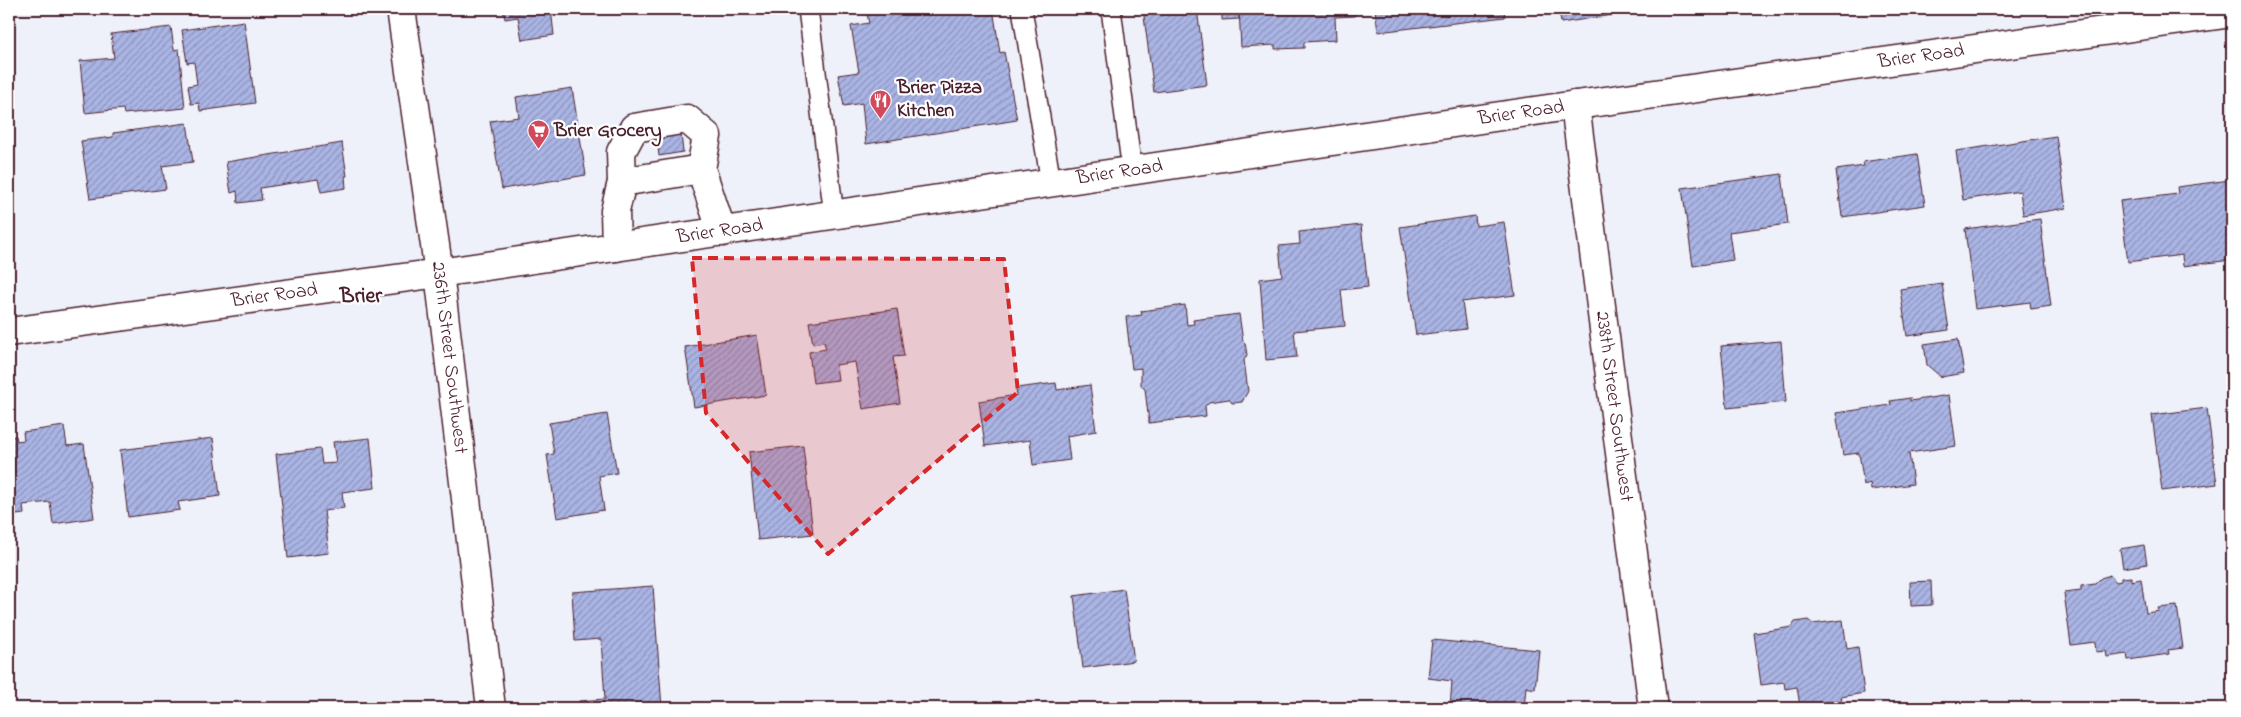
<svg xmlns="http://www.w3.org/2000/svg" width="2241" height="717" viewBox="0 0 2241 717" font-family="'Indie Flower',sans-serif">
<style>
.building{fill:url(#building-hatch);stroke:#4a1f2b}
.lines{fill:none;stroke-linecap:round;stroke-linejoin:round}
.lane-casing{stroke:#4a1f2b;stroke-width:22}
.street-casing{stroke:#4a1f2b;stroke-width:31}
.secondary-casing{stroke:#4a1f2b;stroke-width:31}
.lane{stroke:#fff;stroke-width:19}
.street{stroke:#fff;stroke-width:28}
.secondary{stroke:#fff;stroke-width:28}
.marked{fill:#d62828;fill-opacity:0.2;stroke:#d62828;stroke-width:4;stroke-dasharray:10 6;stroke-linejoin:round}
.labels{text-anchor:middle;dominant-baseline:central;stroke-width:4.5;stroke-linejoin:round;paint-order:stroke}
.street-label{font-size:20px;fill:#4a1f2b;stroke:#fff}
.poi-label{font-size:20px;font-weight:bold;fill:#4a1f2b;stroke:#fff;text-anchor:start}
.quarter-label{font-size:22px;font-weight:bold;fill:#4a1f2b;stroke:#fff}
</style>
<defs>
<pattern id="building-hatch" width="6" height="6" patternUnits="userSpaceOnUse" patternTransform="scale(1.25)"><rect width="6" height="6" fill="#aab5e5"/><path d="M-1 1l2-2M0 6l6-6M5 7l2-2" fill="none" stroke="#8c93ba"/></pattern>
</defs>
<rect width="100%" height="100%" fill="#eef0fa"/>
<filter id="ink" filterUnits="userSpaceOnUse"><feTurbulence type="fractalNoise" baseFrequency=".02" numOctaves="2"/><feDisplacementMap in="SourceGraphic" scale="10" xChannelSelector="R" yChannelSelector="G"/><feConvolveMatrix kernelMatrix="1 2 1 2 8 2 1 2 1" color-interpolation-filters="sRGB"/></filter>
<g filter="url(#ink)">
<path class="building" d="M503 9H551L554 35 522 40 518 17 505 19Z
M561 9H598V11L562 15Z
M866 9H904V11L917 9H993L1000 53 1004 52 1017 120 866 144 862 103 844 106 838 75 859 72 851 26 869 23Z
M1143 9H1197L1207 85 1154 92Z
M1222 9H1239V19L1222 20Z
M1239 9H1355V16L1335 17 1336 40 1304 42V48L1275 49V45L1241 47Z
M1375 9H1504L1505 17 1378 32Z
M1559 9H1650L1561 23Z
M244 21 255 103 200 111 199 103 191 104 188 86 197 84 194 62 187 63 182 30Z
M171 27 174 50 179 49 185 108 124 114 123 109 85 113 80 61 114 58 111 34Z
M572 88 586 175 502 189 490 121 519 117 516 97Z
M187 123 193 162 162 166 166 189 90 199 81 141 113 137V133Z
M681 134 683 152 659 156 657 137Z
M2056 136 2066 208 2023 215 2020 191 1963 200 1956 151Z
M342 143 347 176H345L346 188 321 192 318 179 260 188 262 200 238 203 237 191 231 193 226 162Z
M1917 154 1925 205 1842 217 1836 170 1864 166 1863 162Z
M1782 174 1788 224 1729 232 1733 260 1693 266 1682 188Z
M2230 180 2232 241H2229L2231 260 2183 266 2182 255 2128 262 2120 201 2178 194 2177 187Z
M1475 216 1476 226 1504 222 1515 295 1462 302 1466 329 1416 335 1400 227Z
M2040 219 2051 306 2031 309 2030 302 1975 309 1965 229Z
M1361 225 1368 287 1341 290 1345 326 1294 331 1297 357 1266 360 1260 279 1282 276 1279 246 1300 244 1299 232Z
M1942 283 1949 330 1907 336 1900 289Z
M1185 305 1187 325 1194 324 1193 320 1239 314 1243 341 1245 343 1247 355 1244 360 1248 391 1242 402 1232 403 1229 399 1209 402 1205 406 1206 416 1149 423 1145 389 1141 386V368L1132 369 1126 317 1142 315 1141 311Z
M897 309 904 356 893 357 900 403 863 409 855 362 836 365 838 380 813 383 809 352 826 349 824 342 813 344 809 322Z
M757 335 766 395 694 407 685 347Z
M1958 339 1964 373 1941 377 1927 365 1924 344Z
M1781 341 1786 402 1727 408 1721 346Z
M1056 383 1057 390 1090 385 1096 431 1067 436 1070 460 1033 465 1030 440 985 446 979 401 1017 395 1016 388Z
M1949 395 1956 446 1909 453 1913 484 1871 490 1870 483 1864 485 1859 453 1843 455 1836 413 1891 405 1890 401 1910 398V401Z
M2207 408 2217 484 2162 491 2152 415Z
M607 414 617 473 599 476 604 510 557 518 547 455 554 454 549 423Z
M64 426 67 446 84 444 94 518 53 524 50 502 23 505 24 514 9 516V437L16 436 17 441 24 440 23 432Z
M213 438 220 496 178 502 180 510 128 517 120 450Z
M370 438 375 488 342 492 344 508 324 511 329 553 288 558 276 454 320 449 322 464 336 463 333 442Z
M803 446 813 534 758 540 749 452Z
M2144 545 2147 564 2123 568 2120 549Z
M2110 575 2116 582 2121 581V578L2131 577V581L2141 579 2146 613 2159 611 2158 608 2177 606 2183 648 2168 650 2169 654 2128 660 2127 654 2107 657 2106 651 2096 652 2095 642 2071 645 2064 593 2081 591V586L2095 584 2101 578Z
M1931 581 1932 605 1911 606 1910 582Z
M653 586 662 708H579V701L605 699 601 639 575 641 572 592Z
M1124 589 1134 661 1083 668 1074 596Z
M1808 620 1813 624 1843 620 1847 649 1858 647 1864 693 1841 697 1842 700 1800 706 1797 687 1785 689 1784 682 1761 685 1754 633 1792 627 1795 622Z
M1432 640 1539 650 1535 689 1526 687 1524 708H1450L1452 681 1428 678Z"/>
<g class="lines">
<defs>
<path id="lane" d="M808 9 834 215
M1022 9 1051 183
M1111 9 1132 171"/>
<g id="street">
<path id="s1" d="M1575 105 1653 708"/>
<path d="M622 182 701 169"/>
<path d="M616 247 615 211 622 182 621 152 634 128 687 119 707 136 701 169 722 232"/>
</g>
<g id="secondary">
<path id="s2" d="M401 9 439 273 491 708"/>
<path id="s3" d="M9 332 439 273 1555 108 2232 13"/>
</g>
</defs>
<use href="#lane" class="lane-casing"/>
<use href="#street" class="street-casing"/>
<use href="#secondary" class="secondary-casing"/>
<use href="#lane" class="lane"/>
<use href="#street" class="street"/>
<use href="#secondary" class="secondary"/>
</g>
</g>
<path class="marked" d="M692 258 1004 259 1018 392 828 554 706 413Z"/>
<defs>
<symbol id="restaurant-pin" viewBox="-11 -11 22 30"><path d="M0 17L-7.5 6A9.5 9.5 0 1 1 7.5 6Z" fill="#d1495b" stroke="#fff"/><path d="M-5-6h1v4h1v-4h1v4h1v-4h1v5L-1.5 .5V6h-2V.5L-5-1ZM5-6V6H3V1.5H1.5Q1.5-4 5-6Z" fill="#fff"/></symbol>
<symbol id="supermarket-pin" viewBox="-11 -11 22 30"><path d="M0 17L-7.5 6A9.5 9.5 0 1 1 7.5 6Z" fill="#d1495b" stroke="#fff"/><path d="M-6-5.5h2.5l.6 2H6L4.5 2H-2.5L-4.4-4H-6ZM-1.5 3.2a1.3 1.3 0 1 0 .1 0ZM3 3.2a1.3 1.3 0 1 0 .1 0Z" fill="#fff"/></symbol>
</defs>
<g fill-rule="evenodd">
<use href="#restaurant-pin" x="868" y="88" width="25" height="34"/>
<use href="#supermarket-pin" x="526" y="118" width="25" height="34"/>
</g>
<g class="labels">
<g class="street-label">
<text stroke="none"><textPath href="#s3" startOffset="1932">Brier Road</textPath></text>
<text stroke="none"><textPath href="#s3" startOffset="1528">Brier Road</textPath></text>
<text stroke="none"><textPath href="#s3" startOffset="1122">Brier Road</textPath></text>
<text stroke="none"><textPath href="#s3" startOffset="718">Brier Road</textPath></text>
<text stroke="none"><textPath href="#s3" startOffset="268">Brier Road</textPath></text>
<text stroke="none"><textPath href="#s2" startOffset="352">236th Street Southwest</textPath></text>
<text stroke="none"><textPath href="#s1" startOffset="304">238th Street Southwest</textPath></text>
</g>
<g class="poi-label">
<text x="897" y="88">Brier Pizza<tspan x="897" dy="23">Kitchen</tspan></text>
<text x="554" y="131">Brier Grocery</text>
</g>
<g class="quarter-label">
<text x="361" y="297">Brier</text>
</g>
</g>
<rect width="2241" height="717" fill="none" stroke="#fff" stroke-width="30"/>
<rect x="15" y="15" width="2211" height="687" fill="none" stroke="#4a1f2b" stroke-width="2" filter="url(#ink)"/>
</svg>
